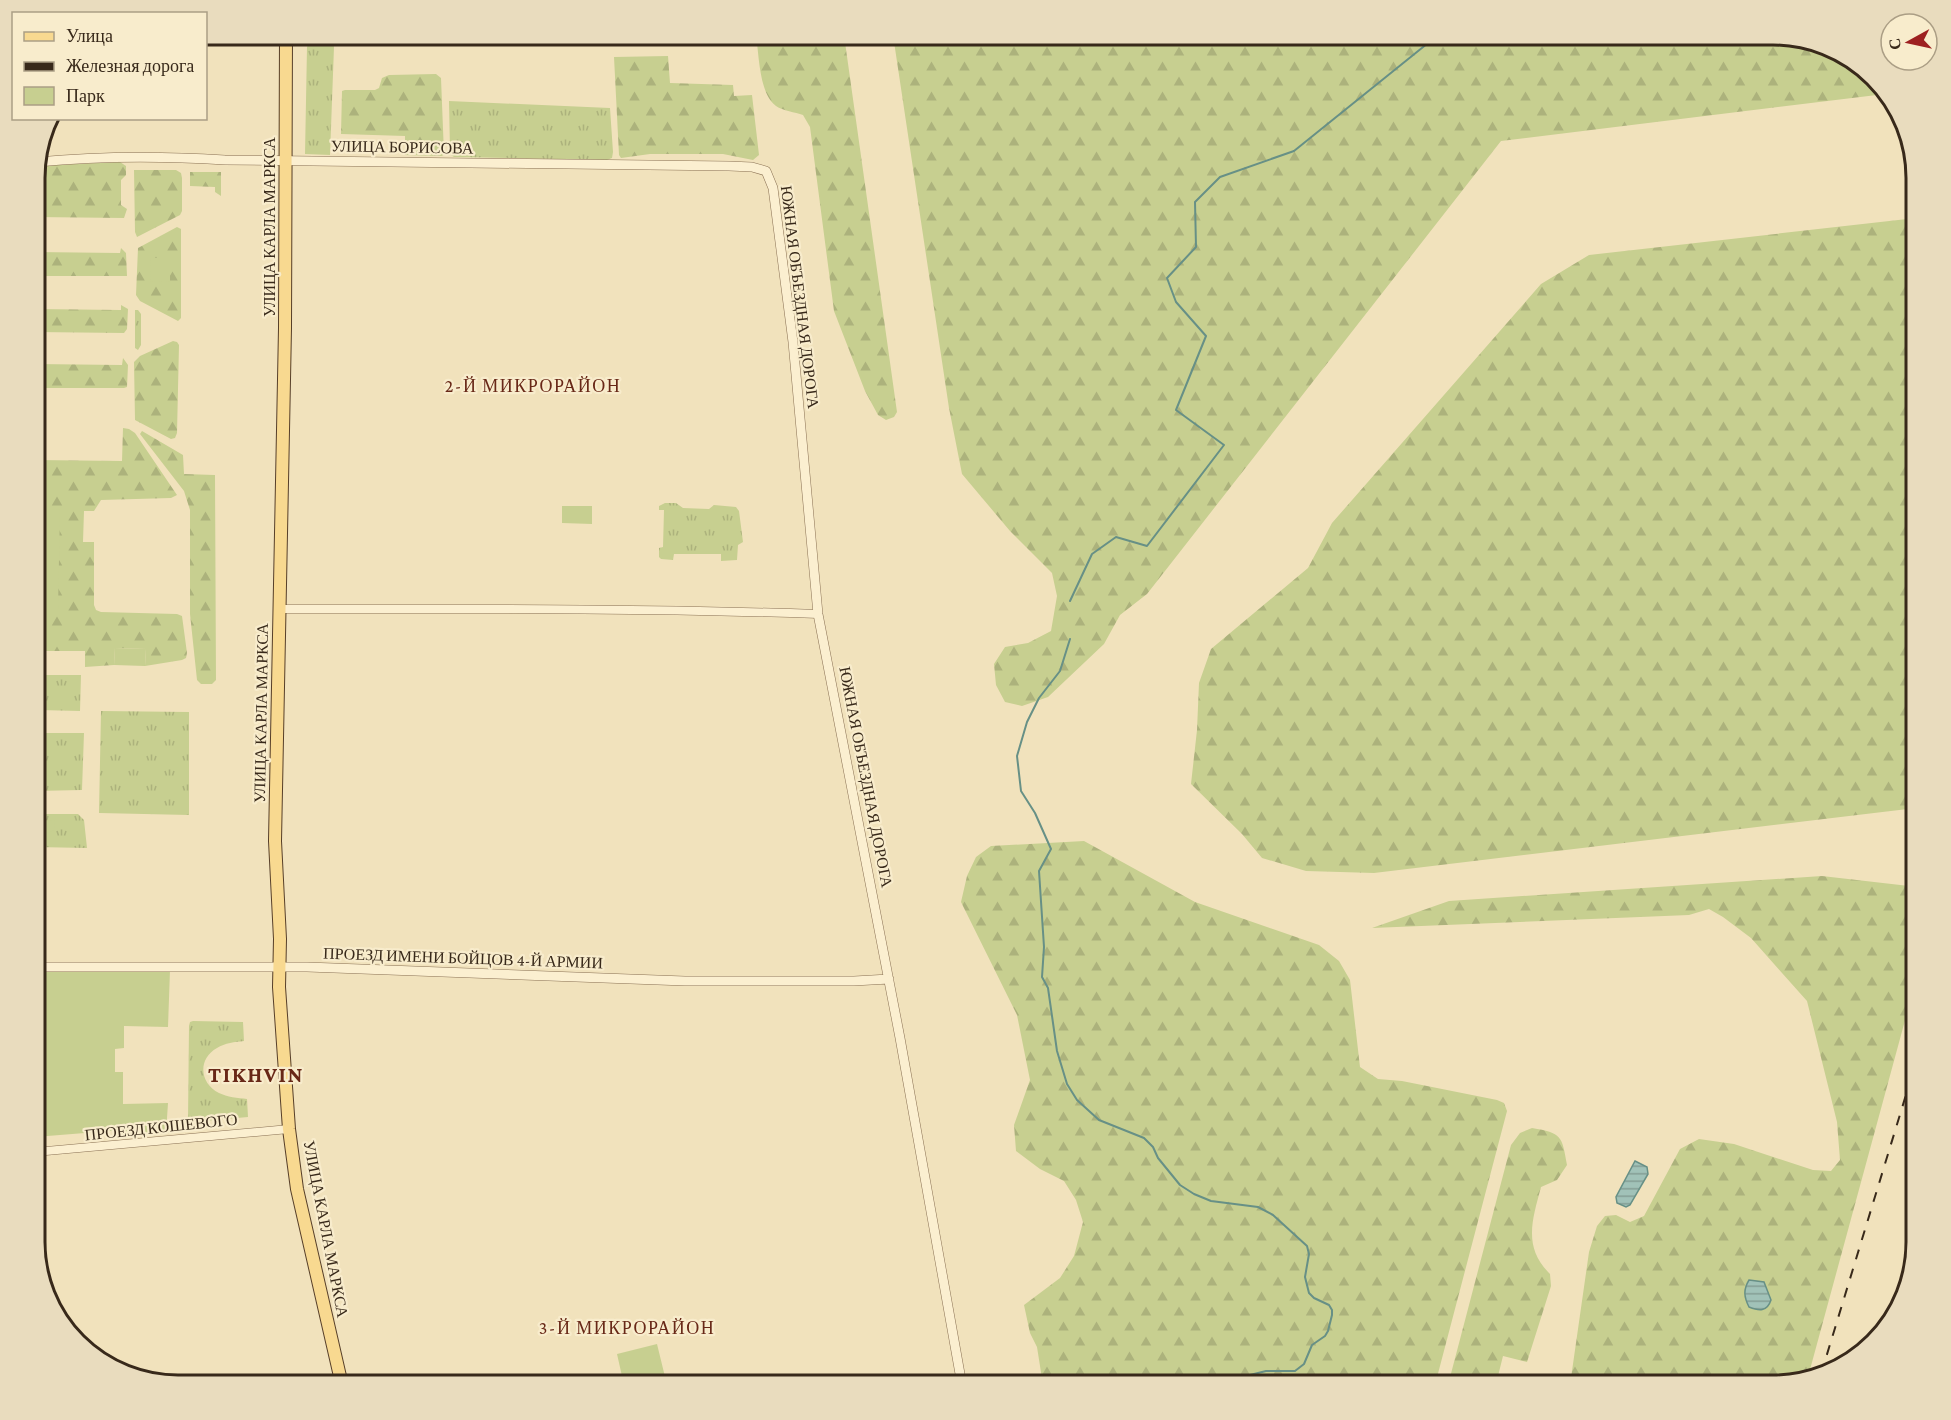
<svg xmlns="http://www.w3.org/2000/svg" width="1951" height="1420" viewBox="0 0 1951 1420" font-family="'Crimson Pro',serif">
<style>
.grass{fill:url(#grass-tufts)}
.forest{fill:url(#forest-firs)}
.park{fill:#c7cf90}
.water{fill:url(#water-rules);stroke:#679086;stroke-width:1.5}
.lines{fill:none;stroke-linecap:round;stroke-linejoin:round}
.stream{stroke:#679086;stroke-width:2}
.minor-casing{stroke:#8a7154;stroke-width:9}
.tertiary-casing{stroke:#8a7154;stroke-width:10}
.primary-casing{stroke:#573f29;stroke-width:14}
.minor{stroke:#fbefd0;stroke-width:8}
.tertiary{stroke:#fbefd0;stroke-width:9}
.primary{stroke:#f8d990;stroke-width:12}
.rail{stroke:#38291a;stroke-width:2;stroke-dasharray:10 10;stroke-linecap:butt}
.labels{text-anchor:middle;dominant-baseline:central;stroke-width:4.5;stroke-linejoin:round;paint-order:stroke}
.street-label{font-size:16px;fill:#38291a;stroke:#f8eccc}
.neighbourhood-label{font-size:18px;letter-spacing:1.5px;fill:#682817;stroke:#f8eccc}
.district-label{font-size:22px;font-weight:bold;letter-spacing:1.5px;fill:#682817;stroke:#f8eccc}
.rim{fill:none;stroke:#38291a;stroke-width:3}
</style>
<defs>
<pattern id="grass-tufts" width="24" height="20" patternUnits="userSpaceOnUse" patternTransform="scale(1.5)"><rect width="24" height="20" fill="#c7cf90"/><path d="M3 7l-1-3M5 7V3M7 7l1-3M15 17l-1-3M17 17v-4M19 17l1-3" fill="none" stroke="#acb27c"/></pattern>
<pattern id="forest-firs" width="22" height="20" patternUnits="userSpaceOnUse" patternTransform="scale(1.5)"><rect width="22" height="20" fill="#c7cf90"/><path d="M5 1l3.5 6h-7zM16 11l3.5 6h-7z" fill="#acb27c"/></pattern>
<pattern id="water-rules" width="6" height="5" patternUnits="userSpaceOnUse" patternTransform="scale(1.5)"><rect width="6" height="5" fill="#a1c2b8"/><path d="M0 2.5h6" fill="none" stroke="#849e95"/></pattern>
</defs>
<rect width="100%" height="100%" fill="#f1e2bc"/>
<path class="grass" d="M315 41 333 43 334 47 330 155 305 154 307 47 309 43Z
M449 101 610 108 613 152 612 158 607 160 454 157 451 155 450 150Z
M135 310H138L141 314V345L138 350 135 348Z
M665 503H676L683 508 709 509 714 505 736 507 739 511 743 542 738 545 737 560 721 561V554H674L673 560 661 559 659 557V548L663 547 664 510H659V506Z
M39 675H81L80 711 39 710Z
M101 711 189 712V815L99 813Z
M35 733H84L82 790 35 791Z
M35 814H78L84 820 87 848 35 847Z
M193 1021 243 1022 244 1041C235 1042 225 1043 217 1048 197 1059 200 1084 219 1093 227 1097 238 1098 247 1099L248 1117 193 1122 188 1120 189 1026 190 1022Z"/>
<path class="forest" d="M756 35H844L897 412 894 417 886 420 878 415 865 391 834 311 810 127 803 115C795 112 783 111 776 106 759 94 759 54 756 35Z
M893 35H1773L1819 42 1860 64 1885 94 1501 141 1147 594 1120 615 1104 644 1048 697 1022 706 1005 702 996 685 994 664 1005 647 1028 643 1051 631 1057 596 1052 573 1010 531 962 474 949 408Z
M668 56 670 83 733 85 734 96 752 95 759 155 753 160 723 154H650L621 158 619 155 614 57Z
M436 74 441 78 444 154 442 156 405 155V136L341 134 342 91 345 90H375L379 88 382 78 389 75Z
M120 162 126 166V175L121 180V205L127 209 124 218 35 217V166Z
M134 170H176L181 173 182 178V211L180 215 137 237 135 232Z
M190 172H221V196L215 192V187L190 186Z
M1916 218V808L1374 873 1306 871 1262 858 1242 834 1191 784 1197 730 1199 683 1211 649 1308 568 1332 523 1541 284 1589 255Z
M177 227 181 229V318L178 321 140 301 136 295 138 248Z
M121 248 126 253 127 276H35V252L120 253Z
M121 305 128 309 127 329 124 333 35 332V309L121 310Z
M173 341 177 342 179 345 177 433 175 438 171 439 135 420 134 362 140 356Z
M123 358 128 365 127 387 124 388H35V364L122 365Z
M123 428 129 429 135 433 177 495 171 498 101 500 94 511H84L83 542H94V605L96 610 101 612 177 614 182 616 187 653 186 658 182 660 145 666 146 649 115 648 114 665 85 667V651H35V460L122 461Z
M142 431 183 455 184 474 215 475 216 680 212 684H201L197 680 190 614V510L184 491 140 434Z
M1084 841 1195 902 1319 945 1339 961 1350 980 1360 1067 1378 1079 1402 1081 1497 1100 1504 1103 1507 1111 1435 1385H1043L1037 1347 1030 1333 1024 1305 1060 1278 1074 1256 1083 1222 1076 1200 1064 1181 1040 1169 1016 1151 1014 1125 1030 1080 1017 1015 961 902 967 876 976 857 991 846Z
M1822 876 1909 886 1916 898V980L1808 1377 1773 1385H1570L1589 1252 1597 1226 1605 1216 1616 1215 1630 1222 1644 1216 1680 1149 1699 1139 1734 1144 1813 1170 1831 1171 1840 1160 1837 1122 1807 1001 1751 938 1723 917 1709 909 1689 915 1372 928 1449 901Z
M1532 1128C1562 1133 1562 1136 1567 1165L1557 1180 1541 1187C1532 1221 1523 1247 1550 1274L1551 1286 1527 1362 1503 1356 1496 1384 1473 1378 1470 1385H1448L1511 1145 1520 1133Z"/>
<path class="park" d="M150 258H170V281L151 282Z
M562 506H592V524L562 523Z
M35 509 60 510 58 609H35Z
M115 648 146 649 145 666 114 665Z
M35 820 55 821 54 830 35 838Z
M170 970 168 1027 124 1026V1048L115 1049V1072H123V1104L168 1103 166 1133 128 1136 122 1130 35 1137V971Z
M657 1344 667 1385H624L617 1354Z"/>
<path class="water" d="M1635 1161 1647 1167 1648 1174 1630 1205 1626 1207 1617 1203 1616 1197Z
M1749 1280 1764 1282 1771 1300C1767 1312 1759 1311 1749 1307 1744 1297 1743 1290 1749 1280Z"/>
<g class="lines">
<path class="stream" d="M1070 601 1092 554 1116 537 1147 546 1224 445 1176 410 1206 336 1176 302 1167 278 1196 247 1195 202 1220 177 1294 151 1438 35
M1070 639 1060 671 1039 698 1027 722 1017 756 1021 791 1035 813 1051 849 1039 871 1044 947 1042 977 1048 988 1057 1051 1067 1084 1077 1100 1099 1120 1144 1138 1153 1147 1158 1158 1180 1185 1194 1194 1211 1201 1258 1207 1273 1215 1307 1246 1309 1254 1305 1277 1309 1293 1314 1298 1329 1305 1332 1310V1315L1328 1331 1325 1336 1312 1345 1304 1364 1295 1371H1266L1242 1377 1211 1379 1188 1385"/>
<defs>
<path id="minor" d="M280 609C460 609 639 608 818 614
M35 1152 289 1129"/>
<path id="tertiary" d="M37 162C99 156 163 156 225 160L729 166 752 167 766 171 773 188 793 342 818 614 900 1038 962 1385
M35 967H307L685 981H854L889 979"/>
<path id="primary" d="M286 35 285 328 275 841 280 939 279 987 289 1129 297 1189 342 1385"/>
</defs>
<use href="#minor" class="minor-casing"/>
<use href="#tertiary" class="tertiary-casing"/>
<use href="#primary" class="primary-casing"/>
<use href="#minor" class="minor"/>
<use href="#tertiary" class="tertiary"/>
<use href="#primary" class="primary"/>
<path class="rail" d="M1821 1374 1916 1062"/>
</g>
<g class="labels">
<g class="street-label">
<text transform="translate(402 147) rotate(1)">УЛИЦА БОРИСОВА</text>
<text transform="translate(269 227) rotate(-90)">УЛИЦА КАРЛА МАРКСА</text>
<text transform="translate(800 297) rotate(83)">ЮЖНАЯ ОБЪЕЗДНАЯ ДОРОГА</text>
<text transform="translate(261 713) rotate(-89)">УЛИЦА КАРЛА МАРКСА</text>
<text transform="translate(866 777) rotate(79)">ЮЖНАЯ ОБЪЕЗДНАЯ ДОРОГА</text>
<text transform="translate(463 958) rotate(2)">ПРОЕЗД ИМЕНИ БОЙЦОВ 4-Й АРМИИ</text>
<text transform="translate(161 1127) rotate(-6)">ПРОЕЗД КОШЕВОГО</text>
<text transform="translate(326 1229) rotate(79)">УЛИЦА КАРЛА МАРКСА</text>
</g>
<g class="neighbourhood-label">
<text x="533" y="386">2-Й МИКРОРАЙОН</text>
<text x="627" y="1328">3-Й МИКРОРАЙОН</text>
</g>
<g class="district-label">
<text x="256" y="1074">TIKHVIN</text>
</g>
</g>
<path d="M0 0H1951V1420H0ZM178 45H1773A133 133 0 0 1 1906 178V1242A133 133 0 0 1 1773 1375H178A133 133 0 0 1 45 1242V178A133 133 0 0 1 178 45Z" fill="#e9dcbe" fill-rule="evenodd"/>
<path class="rim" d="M178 45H1773A133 133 0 0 1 1906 178V1242A133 133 0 0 1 1773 1375H178A133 133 0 0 1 45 1242V178A133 133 0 0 1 178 45Z"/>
<rect x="12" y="12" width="195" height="108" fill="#f8eccc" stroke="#ab9e85" stroke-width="1.5"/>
<rect x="24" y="32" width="30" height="9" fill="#f8d990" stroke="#ab9e85" stroke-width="1.5"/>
<text x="66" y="42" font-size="18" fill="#38291a">Улица</text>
<rect x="24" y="62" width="30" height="9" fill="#38291a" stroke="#ab9e85" stroke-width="1.5"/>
<text x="66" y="72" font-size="18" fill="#38291a">Железная дорога</text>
<rect x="24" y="87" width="30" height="18" fill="#c7cf90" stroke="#ab9e85" stroke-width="1.5"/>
<text x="66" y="102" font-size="18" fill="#38291a">Парк</text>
<g transform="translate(1909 42) rotate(262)"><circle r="28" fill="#f8eccc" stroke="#ab9e85" stroke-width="1.5"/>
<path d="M0-4.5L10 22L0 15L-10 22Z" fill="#9d2020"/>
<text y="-9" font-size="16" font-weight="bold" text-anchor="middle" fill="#38291a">С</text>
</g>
</svg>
